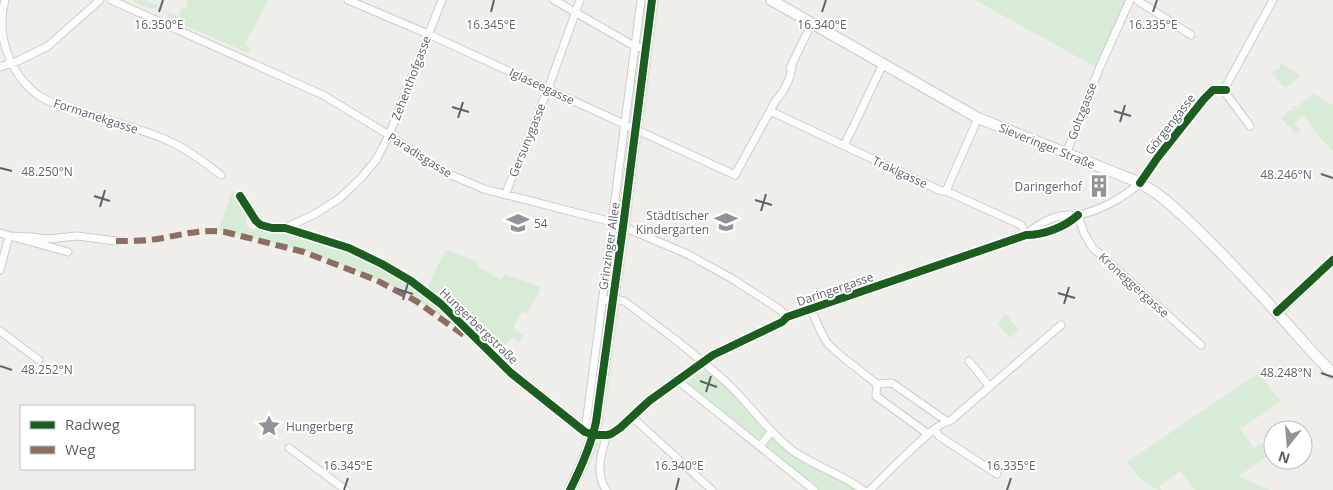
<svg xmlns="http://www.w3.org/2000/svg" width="1333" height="490" viewBox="0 0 1333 490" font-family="'Open Sans',sans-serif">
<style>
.green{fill:#d8ebd6}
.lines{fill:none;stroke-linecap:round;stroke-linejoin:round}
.street-casing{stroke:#cbcccc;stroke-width:9}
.secondary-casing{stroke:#cacacb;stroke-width:12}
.street{stroke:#fdfcfc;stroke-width:7}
.secondary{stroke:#fdfcfc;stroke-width:10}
.tram{stroke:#e4e4e4;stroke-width:1}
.quiet{stroke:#8d6e63;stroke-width:6;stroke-dasharray:12 6;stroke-linecap:butt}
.cycleway-casing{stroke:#fff;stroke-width:11}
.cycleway{stroke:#1b5e20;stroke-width:8}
.ticks{fill:none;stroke:#5f6368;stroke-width:2}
.labels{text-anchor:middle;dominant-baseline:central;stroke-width:4;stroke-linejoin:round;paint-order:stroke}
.street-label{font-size:12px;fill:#5f6368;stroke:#fff}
.poi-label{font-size:12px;fill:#5f6368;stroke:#fff;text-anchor:end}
.ticks-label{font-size:12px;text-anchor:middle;fill:#5f6368;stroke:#fff;stroke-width:4;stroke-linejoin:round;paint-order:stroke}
</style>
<rect width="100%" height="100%" fill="#efeeea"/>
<path class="green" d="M133 0H145L158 6 157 8 179 17 181 9 185 8 188 5 186 0H268L245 44 251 48 248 53 168 18 169 14 155 8 151 9 134 2Z
M975 0H1130L1099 69Z
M1281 63 1301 75 1287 87H1284L1272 74 1273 71 1278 70Z
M1314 93 1327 103 1333 104V151L1320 138 1304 115 1294 123 1301 130 1297 134 1292 131 1291 126H1287L1285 121 1284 122 1281 119 1283 118 1282 117 1287 114 1286 112 1293 110V106L1294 105 1302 112 1298 106Z
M232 191 247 213 248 217 245 221 248 228C264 232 281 232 297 236 313 239 330 244 345 250 399 270 443 311 484 350L454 326 414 298 390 285 308 252 219 230Z
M447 250 479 262 478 267 501 280 504 274 540 287 539 289 541 290 529 309 528 314 522 311 513 328 524 336 519 343 513 337 498 352 463 318 427 288 445 251Z
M1005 314 1010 317 1009 319 1019 330 1010 338 998 324Z
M704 370 727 388 765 431 766 433 759 440 686 383Z
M1258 373 1281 401 1240 429 1254 448 1273 438V452L1239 476 1270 490H1195L1180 471 1159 487 1162 490C1148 490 1135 472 1127 462Z
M771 437 803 462 857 490H818L812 485V482L806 480 766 448 765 446Z"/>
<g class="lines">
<defs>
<path id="street" d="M5 0C0 18 1 35 7 52 13 69 23 84 38 95 51 104 68 108 84 113 113 122 143 129 171 142 189 150 205 163 221 175
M111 0 323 95 389 135 444 172 484 189 612 222 687 254 731 278 779 309 787 317
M348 0 428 34 735 175 776 100C784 92 791 78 792 66
M554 0 634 46 645 48
M1137 0 1191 35
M0 67 18 61 48 46 100 0
M790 68 812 23
M770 111 941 191H946L1021 225 1026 235
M1250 126 1227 95 1226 86 1273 0
M844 146 883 64
M1066 154 1099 69 1130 0
M946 191 978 118
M505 195 548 89 580 0
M240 196 256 221 261 225 272 228H285L349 248 382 264 411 281 441 304 511 373 585 432 594 435H607L611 434 620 428 649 401 713 355 782 322 787 317 1026 235C1044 235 1065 227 1078 215
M1078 215 1084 233 1092 247 1201 345
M612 222 641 0
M285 228 315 214 340 198 361 178 376 160 389 135 442 0
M0 233 68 252
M1026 235C1036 225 1052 216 1067 215 1071 215 1075 216 1078 215 1100 211 1124 197 1140 183
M9 236 32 237 47 239 77 236 116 241
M0 270 9 236
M602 301 613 299 624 301C659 327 694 353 726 382 750 404 767 431 793 451 815 466 841 474 863 490
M811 310 823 336 828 344 845 359 877 384 892 383 945 420
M1277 312 1333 260
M0 331 39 360
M969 361 990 387
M677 380 814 490
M877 384 876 396 928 434
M632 417 712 490
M935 430 939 436 997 474
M585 432 610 242 622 240
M760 446 771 432
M289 448 346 490
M606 490C595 473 601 453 607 435
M870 490C883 478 937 420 950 421L1061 325"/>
<path id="secondary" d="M771 0 978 118 1133 180C1159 191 1179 212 1199 231 1226 258 1253 286 1278 314 1297 334 1313 355 1333 373
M570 490C581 468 591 446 596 422L623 227 652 0"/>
</defs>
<use href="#street" class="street-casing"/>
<use href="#secondary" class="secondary-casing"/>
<use href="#street" class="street"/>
<use href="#secondary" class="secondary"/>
<path class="tram" d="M576 490 595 452 605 413 659 0"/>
<path class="quiet" d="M116 241C131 241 147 241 163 238 184 234 203 229 225 232L304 252 376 280 416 301 465 336"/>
<defs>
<path id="cycleway" d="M1140 183 1158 157 1204 99 1213 90H1226
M240 196 256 221 261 225 272 228H285L349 248 382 264 411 281 441 304 511 373 585 432 594 435H607L611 434 620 428 649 401 713 355 782 322 787 317 1026 235C1044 235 1065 227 1078 215
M1277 312 1333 260
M570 490C581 468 591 446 596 422L623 227 652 0"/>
</defs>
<use href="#cycleway" class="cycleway-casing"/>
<use href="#cycleway" class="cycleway"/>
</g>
<path class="ticks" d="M159 12 163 0M491 12 494 0M822 12 826 0M1153 12 1157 0M452 107 469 112M1114 111 1131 116M458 118 463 102M1120 122 1125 105M0 168 12 171M1321 174 1333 178M94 196 110 201M755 200 772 205M100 207 105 190M761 211 766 194M397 289 413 294M1058 293 1075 298M403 300 408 283M1064 304 1069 287M0 366 12 370M1321 373 1333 377M700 381 717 387M706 392 711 376M344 490 348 478M676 490 679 478M1007 490 1011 478"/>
<defs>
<symbol id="building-bare" viewBox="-9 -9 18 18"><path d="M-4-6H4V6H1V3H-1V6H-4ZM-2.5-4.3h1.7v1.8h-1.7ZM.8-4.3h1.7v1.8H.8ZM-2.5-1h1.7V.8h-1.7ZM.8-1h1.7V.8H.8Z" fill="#919496" stroke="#fff" stroke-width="2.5" paint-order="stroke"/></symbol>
<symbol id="school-bare" viewBox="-9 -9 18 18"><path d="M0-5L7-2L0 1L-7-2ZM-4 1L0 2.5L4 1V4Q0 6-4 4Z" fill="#919496" stroke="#fff" stroke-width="2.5" paint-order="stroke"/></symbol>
<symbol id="sight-bare" viewBox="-9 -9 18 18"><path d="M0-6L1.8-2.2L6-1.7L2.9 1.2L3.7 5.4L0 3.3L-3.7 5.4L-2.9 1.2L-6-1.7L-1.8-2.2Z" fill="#919496" stroke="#fff" stroke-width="2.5" paint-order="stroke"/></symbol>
</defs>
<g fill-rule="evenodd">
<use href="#building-bare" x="1083" y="170" width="32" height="32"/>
<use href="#school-bare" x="710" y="206" width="32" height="32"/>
<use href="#school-bare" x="502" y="207" width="32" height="32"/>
<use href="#sight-bare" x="253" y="410" width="32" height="32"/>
</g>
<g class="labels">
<g class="street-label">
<text transform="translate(411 78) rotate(-69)">Zehenthofgasse</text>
<text transform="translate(542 86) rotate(25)">Iglaseegasse</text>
<text transform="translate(1082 111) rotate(-69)">Goltzgasse</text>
<text transform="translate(96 116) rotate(18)">Formanekgasse</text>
<text transform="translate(1170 124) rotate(-52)">Görgengasse</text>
<text transform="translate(527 140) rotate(-68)">Gersunygasse</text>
<text transform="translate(1047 146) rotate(22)">Sieveringer Straße</text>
<text transform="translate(420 155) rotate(32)">Paradisgasse</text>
<text transform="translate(900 172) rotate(25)">Traklgasse</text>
<text transform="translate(609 246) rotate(-82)">Grinzinger Allee</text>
<text transform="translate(1134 285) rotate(42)">Kroneggergasse</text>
<text transform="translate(835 289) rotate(-19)">Daringergasse</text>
<text transform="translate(479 326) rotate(44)">Hungerbergstraße</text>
</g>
<g class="poi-label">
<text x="1082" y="186">Daringerhof</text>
<text x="709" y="215">Städtischer<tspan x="709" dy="14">Kindergarten</tspan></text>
<text x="534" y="223" text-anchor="start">54</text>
<text x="286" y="426" text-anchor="start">Hungerberg</text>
</g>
</g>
<g class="ticks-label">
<text x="159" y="29">16.350°E</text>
<text x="491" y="29">16.345°E</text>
<text x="822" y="29">16.340°E</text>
<text x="1153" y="29">16.335°E</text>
<text x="47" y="176">48.250°N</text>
<text x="1286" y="179">48.246°N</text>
<text x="47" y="374">48.252°N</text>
<text x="1286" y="377">48.248°N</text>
<text x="348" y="470">16.345°E</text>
<text x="679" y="470">16.340°E</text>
<text x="1011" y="470">16.335°E</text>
</g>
<rect x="20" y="405" width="175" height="65" fill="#ffffff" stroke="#bfc1c3"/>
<rect x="30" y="421" width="25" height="8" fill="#1b5e20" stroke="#bfc1c3"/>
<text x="65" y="430" font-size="15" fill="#5f6368">Radweg</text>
<rect x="30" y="446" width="25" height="8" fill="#8d6e63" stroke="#bfc1c3"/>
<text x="65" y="455" font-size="15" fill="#5f6368">Weg</text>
<g transform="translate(1288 445) rotate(197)"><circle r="24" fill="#ffffff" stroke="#bfc1c3"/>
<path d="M0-4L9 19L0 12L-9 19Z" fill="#919496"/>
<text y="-8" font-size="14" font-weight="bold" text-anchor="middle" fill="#5f6368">N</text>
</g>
</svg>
